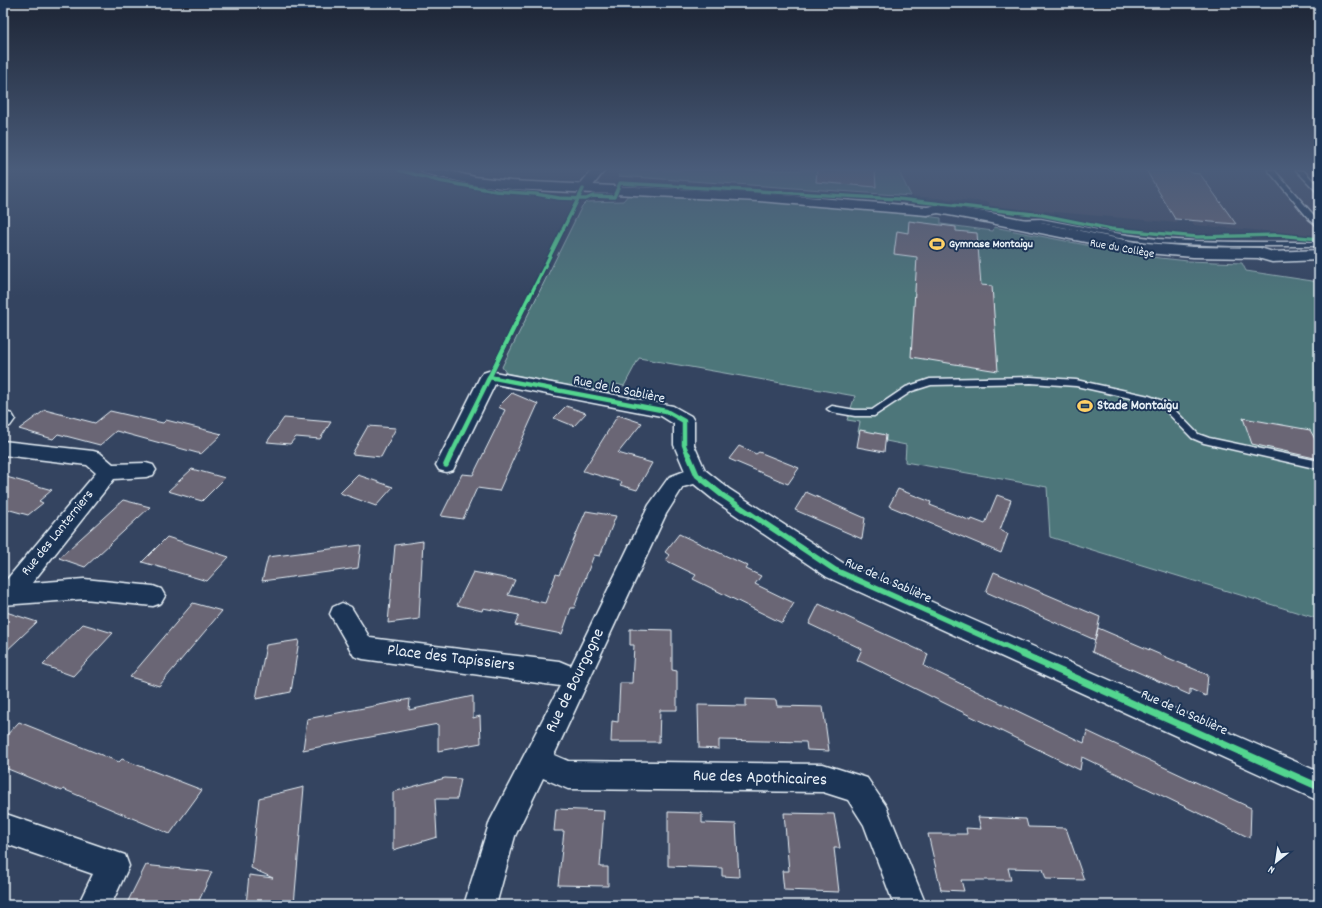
<svg xmlns="http://www.w3.org/2000/svg" width="1322" height="908" viewBox="0 0 1322 908" font-family="Dekko,sans-serif">
<style>
.built{fill:#444e66}
.green{fill:#4d767a;stroke:#9ab4b9}
.building{fill:#6a6675;stroke:#e8f1f8}
.lines{fill:none;stroke-linecap:round;stroke-linejoin:round}
.service-casing{stroke:#e8f1f8;stroke-width:3}
.minor-casing{stroke:#e8f1f8;stroke-width:3}
.tertiary-casing{stroke:#e8f1f8;stroke-width:3}
.service{fill:#1d3557;fill-rule:evenodd}
.minor{fill:#1d3557;fill-rule:evenodd}
.tertiary{fill:#1d3557;fill-rule:evenodd}
.cycleway-far3-casing{stroke:#1d3557;stroke-width:5.5}
.cycleway-far2-casing{stroke:#1d3557;stroke-width:6}
.cycleway-far1-casing{stroke:#1d3557;stroke-width:8}
.cycleway-casing{stroke:#1d3557;stroke-width:10}
.cycleway-far3{stroke:#53d58f;stroke-width:3.5}
.cycleway-far2{stroke:#53d58f;stroke-width:4.5}
.cycleway-far1{stroke:#53d58f;stroke-width:5.5}
.cycleway{stroke:#53d58f;stroke-width:7}
.labels{text-anchor:middle;dominant-baseline:central;stroke-width:4;stroke-linejoin:round;paint-order:stroke}
.far-poi-label{font-size:12px;font-weight:bold;fill:#e8f1f8;stroke:#1d3557;text-anchor:start}
.far-street-label{font-size:12px;fill:#e8f1f8;stroke:#1d3557}
.street-label{font-size:14px;fill:#e8f1f8;stroke:#1d3557}
.poi-label{font-size:14px;font-weight:bold;fill:#e8f1f8;stroke:#1d3557;text-anchor:start}
.near-street-label{font-size:17px;fill:#e8f1f8;stroke:#1d3557}
</style>
<rect width="100%" height="100%" fill="#344460"/>
<filter id="ink" filterUnits="userSpaceOnUse"><feTurbulence type="fractalNoise" baseFrequency=".025" numOctaves="2"/><feDisplacementMap in="SourceGraphic" scale="8" xChannelSelector="R" yChannelSelector="G"/><feConvolveMatrix kernelMatrix="1 2 1 2 8 2 1 2 1" color-interpolation-filters="sRGB"/></filter>
<g filter="url(#ink)">
<path class="built" d="M898 170H1319V227L1314 226 1318 233 1312 235 1194 225 1191 220 1176 219 1178 223 990 206 989 202 911 196Z"/>
<path class="green" d="M622 170H898L911 196 618 176Z
M629 194C733 199 837 204 941 218V224L993 231 994 227 1142 256 1188 261 1242 263 1246 271 1319 282V619L1050 537 1047 487 905 462 906 445 886 441V435L863 431 862 433 858 432 860 422 847 420 855 396 639 358 624 386 616 384 611 394 506 373 502 367 582 206 586 202 623 201Z"/>
<path class="building" d="M817 170H875L876 187 816 182Z
M1146 170H1188L1192 173 1200 174 1236 224 1175 219Z
M909 221 956 227V231L977 233 981 285 992 286 998 371 911 357 917 257 894 254 897 231 908 233Z
M512 393 538 404 499 491 477 488 463 519 441 516 462 474 473 475 505 410 498 407Z
M566 406 586 413 574 426 554 418Z
M45 410 95 423 110 411 163 423 166 420 222 434 201 454 116 431 100 445 58 434 53 439 19 429Z
M618 415 642 423 618 453 652 463 637 490 620 485 622 482 583 471Z
M284 418 331 422 320 439 296 437 290 444 267 442Z
M1243 418 1310 430 1315 439 1319 440V459L1252 444Z
M368 426 396 428 381 457 352 454Z
M860 430 886 435 884 452 857 447Z
M739 446 756 454 759 452 799 468 788 484 729 459Z
M192 469 225 478 202 501 168 491Z
M358 475 393 487 376 506 340 493Z
M3 476 52 490 39 501 43 503 28 515 3 508Z
M898 489 931 502 930 505 971 521 972 519 985 524 997 495 1011 500 1000 530 1008 534 1001 553 889 506Z
M806 492 865 518 862 539 795 510Z
M123 500 150 507 85 567 59 558Z
M586 511 616 516 600 556 594 555 574 608H571L562 634 515 625 519 615 483 608 482 611 457 605 473 572 515 580 508 595 545 603 556 574 559 575Z
M679 534 748 566 746 569 761 576 755 584 794 603 782 623 693 579 696 575 665 560 669 555 665 552Z
M167 537 229 557 207 581 142 562Z
M423 541 419 619 388 623 395 545Z
M361 545 358 568 262 581 268 557Z
M994 572 1100 617 1095 640 986 592Z
M193 603 222 611 159 686 130 677Z
M819 604 928 654 924 666 1084 743 1087 731 1251 808 1250 838 1082 757 1080 770 857 660 862 649 809 624Z
M3 611 37 622 3 654Z
M83 624 113 633 73 676 43 665Z
M1098 628 1208 675 1206 696 1190 689V695L1092 652Z
M630 629 672 630V670L677 671V710H660L659 742H611L612 721 618 722 620 683H632L634 645H630Z
M299 640 291 692 256 699 266 645Z
M473 696V718L480 716 481 743 438 751V724L303 750 307 719 410 699 409 710Z
M746 699 776 700 777 706 823 707 829 751 807 750 806 742 719 740V749L699 748 698 705 746 706Z
M19 722 119 762 122 759 202 790 170 834 63 789 62 791 3 767V739Z
M445 778 461 779 457 799H435L437 837 393 850V792Z
M304 787 294 905H246L249 875 273 878 251 868 259 798Z
M556 809 604 811 600 867H608V886L558 885 564 831H554Z
M668 812 702 813V823L736 824 739 877 722 876V868L668 866Z
M784 813 834 814 840 848H834L839 892 784 890 782 871H789Z
M978 817 1026 819 1028 827 1066 828 1084 880 1046 879 1043 869 1008 868 1011 880H961L964 891 941 890 928 834H967L966 828 981 829Z
M146 865 153 866 212 872 197 905H126Z"/>
<g class="lines">
<defs>
<path id="service" d="M1268 170H1274L1319 221V227L1309 219Z
M1296 170 1304 171 1319 187V193L1317 192Z
M1041 219C1080 226 1119 235 1158 239 1211 243 1265 242 1319 242V246H1231L1158 243 1119 238 1041 223 1016 224 1013 222 1016 220Z
M1031 377 1076 380 1149 396 1168 403 1198 434 1209 438 1319 461V469L1204 443 1192 438 1162 407 1144 401 1076 386 1031 383 931 385 912 391 874 416H855L832 412 827 409 832 406 855 410H872L906 387 930 379Z"/>
<path id="minor" d="M592 170H605L588 192H578L576 189Z
M489 371 673 406 691 416 694 421V445L705 470 729 489 843 563 1319 772V801L827 577 715 501 694 484 683 487 666 514 554 755 568 761 823 764 867 778 886 806 926 905H894L864 825 848 800 823 792 568 789 543 778 515 836 496 905H464L490 821 560 686 363 659 354 656 330 614 333 607 342 603 351 607 370 638 559 661 571 666 649 505 669 477 685 471 674 445V424L661 416 495 384 453 470 446 472 439 470 436 465 480 377 483 373Z
M5 412 12 414 15 419 10 426 3 428V413Z
M3 441 93 451 100 453 113 464 146 463 153 465 156 470 153 475 146 477 114 479 32 583 84 579 153 586 161 589 165 596 161 603 153 606 84 599 3 605V584L96 473 87 465 3 455Z
M3 813 125 855 129 866 111 905H78L93 874 3 843Z"/>
<path id="tertiary" d="M421 170H445L475 177 511 181 759 193 927 207 938 205 986 212 1135 242 1193 247 1260 248 1273 252 1319 250V260L1272 262 1258 258 1193 257 1135 252 986 222 938 213 927 215 759 201 511 189 475 185 423 173Z"/>
</defs>
<use href="#service" class="service-casing"/>
<use href="#minor" class="minor-casing"/>
<use href="#tertiary" class="tertiary-casing"/>
<use href="#service" class="service"/>
<use href="#minor" class="minor"/>
<use href="#tertiary" class="tertiary"/>
<defs>
<path id="cycleway-far3" d="M399 170 439 181 496 191 536 194 559 198 586 199 593 196 614 197 620 183 898 199 1042 215 1111 229 1197 237 1278 235 1319 239
M530 296 583 189"/>
<path id="cycleway-far2" d="M489 377 666 411 684 421V445L688 455
M451 455 530 295"/>
<path id="cycleway-far1" d="M688 454 697 475 722 495 835 570 1025 655
M446 465 451 454"/>
<path id="cycleway" d="M1022 654 1319 787"/>
</defs>
<use href="#cycleway-far3" class="cycleway-far3-casing"/>
<use href="#cycleway-far2" class="cycleway-far2-casing"/>
<use href="#cycleway-far1" class="cycleway-far1-casing"/>
<use href="#cycleway" class="cycleway-casing"/>
<use href="#cycleway-far3" class="cycleway-far3"/>
<use href="#cycleway-far2" class="cycleway-far2"/>
<use href="#cycleway-far1" class="cycleway-far1"/>
<use href="#cycleway" class="cycleway"/>
</g>
</g>
<linearGradient id="sky" x2="0" y2="1"><stop stop-color="#1d2535"/><stop offset="0.57" stop-color="#4a5c7a"/><stop offset="1" stop-color="#4a5c7a" stop-opacity="0"/></linearGradient>
<rect width="1322" height="297" fill="url(#sky)"/>
<defs>
<symbol id="stadium-bare" viewBox="-9 -9 18 18"><path d="M0-5a6.5 5 0 1 0 0 10a6.5 5 0 1 0 0-10ZM-3.5-1.8h7v3.6h-7Z" fill="#ffd166" stroke="#1d3557" stroke-width="2.5" paint-order="stroke"/></symbol>
</defs>
<g fill-rule="evenodd">
<use href="#stadium-bare" x="926" y="233" width="22" height="22"/>
<use href="#stadium-bare" x="1074" y="395" width="22" height="22"/>
</g>
<g class="labels">
<g class="far-poi-label">
<text x="949" y="244">Gymnase Montaigu</text>
</g>
<g class="far-street-label">
<text transform="translate(1122 249) rotate(10)">Rue du Collège</text>
</g>
<g class="street-label">
<text transform="translate(619 390) rotate(12)">Rue de la Sablière</text>
<text transform="translate(58 533) rotate(-51)">Rue des Lanterniers</text>
<text transform="translate(888 581) rotate(24)">Rue de la Sablière</text>
<text transform="translate(1184 713) rotate(24)">Rue de la Sablière</text>
</g>
<g class="poi-label">
<text x="1097" y="406">Stade Montaigu</text>
</g>
<g class="near-street-label">
<text transform="translate(451 659) rotate(7)">Place des Tapissiers</text>
<text transform="translate(576 681) rotate(-64)">Rue de Bourgogne</text>
<text transform="translate(760 779) rotate(2)">Rue des Apothicaires</text>
</g>
</g>
<rect width="1322" height="908" fill="none" stroke="#1d3557" stroke-width="16"/>
<rect x="8" y="8" width="1306" height="892" fill="none" stroke="#e8f1f8" stroke-width="1.5" filter="url(#ink)"/>
<g transform="translate(1276 862) rotate(210)" stroke="#1d3557" stroke-width="3" paint-order="stroke">
<path d="M0-3L7 15L0 10L-7 15Z" fill="#e8f1f8"/>
<text y="-6" font-size="11" font-weight="bold" text-anchor="middle" fill="#e8f1f8">N</text>
</g>
</svg>
